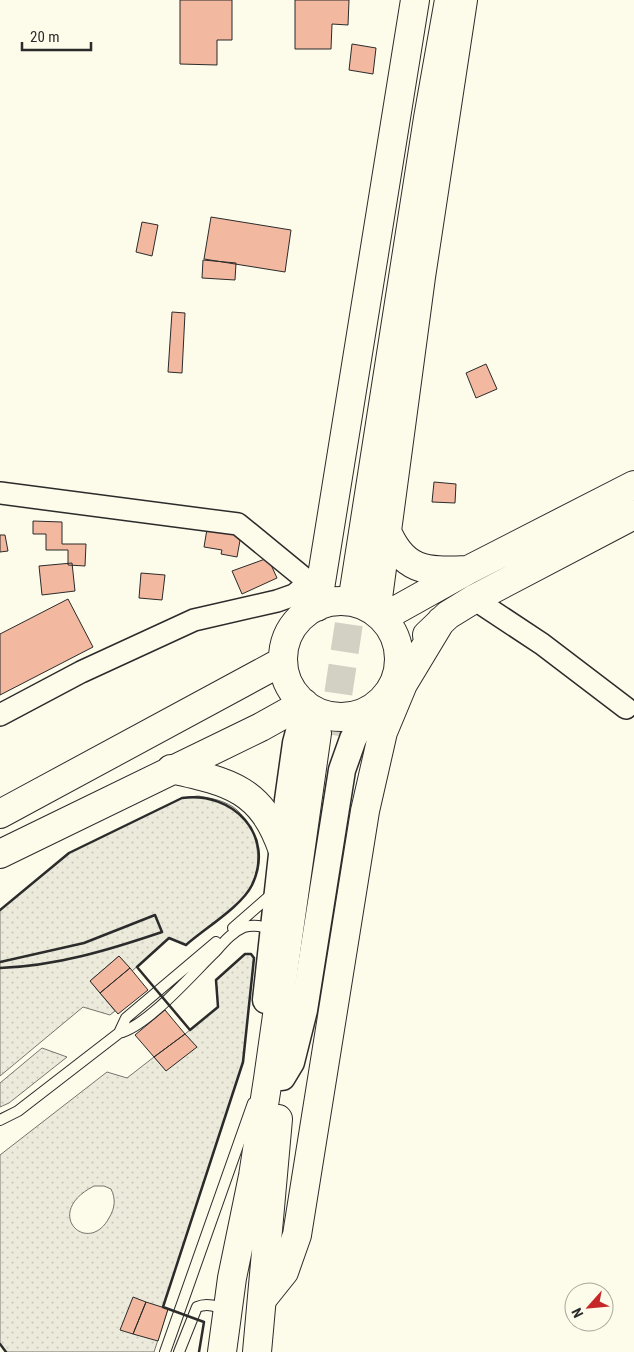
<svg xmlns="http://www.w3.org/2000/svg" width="634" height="1352" viewBox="0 0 634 1352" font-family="'Roboto Condensed',sans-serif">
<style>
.green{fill:url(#green-dots);stroke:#74746e;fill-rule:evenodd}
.building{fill:#f2b8a0;stroke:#2b2b2b}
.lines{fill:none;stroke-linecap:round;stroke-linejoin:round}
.secondary-tunnel{stroke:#d3d1c4;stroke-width:28;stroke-dasharray:28 14;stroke-linecap:butt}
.service-casing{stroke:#2b2b2b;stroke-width:12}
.minor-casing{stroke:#2b2b2b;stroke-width:24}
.tertiary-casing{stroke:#2b2b2b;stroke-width:29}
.secondary-casing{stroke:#2b2b2b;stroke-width:30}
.trunk-casing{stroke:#2b2b2b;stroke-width:30}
.service{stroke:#fdfbea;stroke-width:10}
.minor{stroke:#fdfbea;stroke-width:21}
.tertiary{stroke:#fdfbea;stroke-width:26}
.secondary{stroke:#fdfbea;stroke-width:28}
.trunk{stroke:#fdfbea;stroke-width:28}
.wall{stroke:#2b2b2b;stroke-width:2.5}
</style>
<defs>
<pattern id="green-dots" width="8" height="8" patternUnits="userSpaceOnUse" patternTransform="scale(1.25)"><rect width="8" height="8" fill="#ecebdb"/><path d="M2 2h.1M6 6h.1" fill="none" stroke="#cbcabc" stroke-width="1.8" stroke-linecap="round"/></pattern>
</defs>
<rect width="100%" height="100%" fill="#fdfbea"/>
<path class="green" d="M198 796C211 798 227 801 237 810 258 829 263 861 252 885 241 906 204 929 186 945L169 938 132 971 119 956 90 981 115 1011 110 1015 83 1007 0 1076V910L69 853 182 798Z
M245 954H251L254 958 243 1062 163 1307 168 1309 154 1352H6L0 1344V1155L107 1072 127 1078 154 1057 166 1070 196 1047 185 1034 218 1007 216 980ZM94 1186H104L111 1189C116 1199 115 1208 109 1218 88 1257 41 1213 94 1186Z
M42 1048 67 1057 9 1103 0 1107V1083Z"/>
<path class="building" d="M180 0H232V40H217V65L180 64Z
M295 0H349L348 25 332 24 331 49H295Z
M352 44 376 48 373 74 349 70Z
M211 217 291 230 285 272 204 259Z
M142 222 158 225 152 256 136 252Z
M203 260 236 263 235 280 202 278Z
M172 312 185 313 182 373 168 372Z
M486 364 497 389 476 398 466 373Z
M434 482 456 484 455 503 432 502Z
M33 521 62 522V544H86L85 566 68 565V550H46V534H33Z
M207 529 241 535 237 557 221 554 222 550 204 547Z
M0 535H5L8 551 0 552Z
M268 558 277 578 242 594 232 571Z
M72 563 75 591 42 595 39 566Z
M141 573 165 575 162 600 139 598Z
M68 599 93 647 0 695V634Z
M119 956 130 968 100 993 90 981Z
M130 968 148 990 118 1014 100 993Z
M165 1010 185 1034 154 1057 135 1035Z
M185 1034 197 1047 166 1071 154 1057Z
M133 1297 146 1302 133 1334 120 1330Z
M146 1302 168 1309 158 1341 133 1334Z"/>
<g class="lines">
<path class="secondary-tunnel" d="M332 735 354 590"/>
<defs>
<path id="service" d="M233 928 273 893
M119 1033 126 1018 216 942
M0 1120 18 1111 119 1033C148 1026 193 973 215 952 223 943 232 932 244 927 254 924 263 926 273 930
M165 1352 253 1103
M179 1352 197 1307C206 1303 219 1305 225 1313"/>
<path id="minor" d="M0 493 238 524 321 592
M474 599 542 644 626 708
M0 715 81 672 194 620 277 601 294 595 309 583"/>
<path id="tertiary" d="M266 1000 288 800 296 743 306 706
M282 1077 291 1062 304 1010 342 770 353 739 369 710"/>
<path id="secondary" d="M354 590 428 118 449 0
M222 1352 232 1278 253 1176 268 1079 317 733
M257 1352 278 1119"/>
<path id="trunk" d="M386 529C403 571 425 572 467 570
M283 659a58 58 0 1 1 116 0a58 58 0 1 1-116 0Z
M317 607 415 0
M376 613 421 277 463 0
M382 618 468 570 634 485
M427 635 448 615 474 599 634 515
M171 769C230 782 262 789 283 851
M0 814 283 661
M0 854 261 727 304 703
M264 1297 284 1272 297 1235 365 811 383 732 403 684 441 621"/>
</defs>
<use href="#service" class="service-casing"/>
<use href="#minor" class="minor-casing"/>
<use href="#tertiary" class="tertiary-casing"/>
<use href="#secondary" class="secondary-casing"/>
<use href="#trunk" class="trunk-casing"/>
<use href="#service" class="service"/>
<use href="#minor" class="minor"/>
<use href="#tertiary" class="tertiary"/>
<use href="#secondary" class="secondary"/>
<use href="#trunk" class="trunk"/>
<path class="wall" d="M0 910 69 853 182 798C233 791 276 835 252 885 242 906 204 929 186 945L169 938 137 967 190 1030 218 1007 216 980 245 954H251L254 958 243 1062 163 1307 204 1322 199 1352
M0 962 84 943 155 915 162 932C109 950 56 966 0 968
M0 1344 6 1352"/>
</g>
<g transform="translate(589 1307) rotate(243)"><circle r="24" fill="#fdfbea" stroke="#a9a89e"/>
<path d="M0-4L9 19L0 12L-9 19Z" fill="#c62828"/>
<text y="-8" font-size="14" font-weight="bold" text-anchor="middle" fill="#2b2b2b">N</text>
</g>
<path d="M22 42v8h69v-8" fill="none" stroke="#2b2b2b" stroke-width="2.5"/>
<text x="30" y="42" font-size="15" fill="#2b2b2b" stroke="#fdfbea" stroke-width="4" paint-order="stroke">20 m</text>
</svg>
